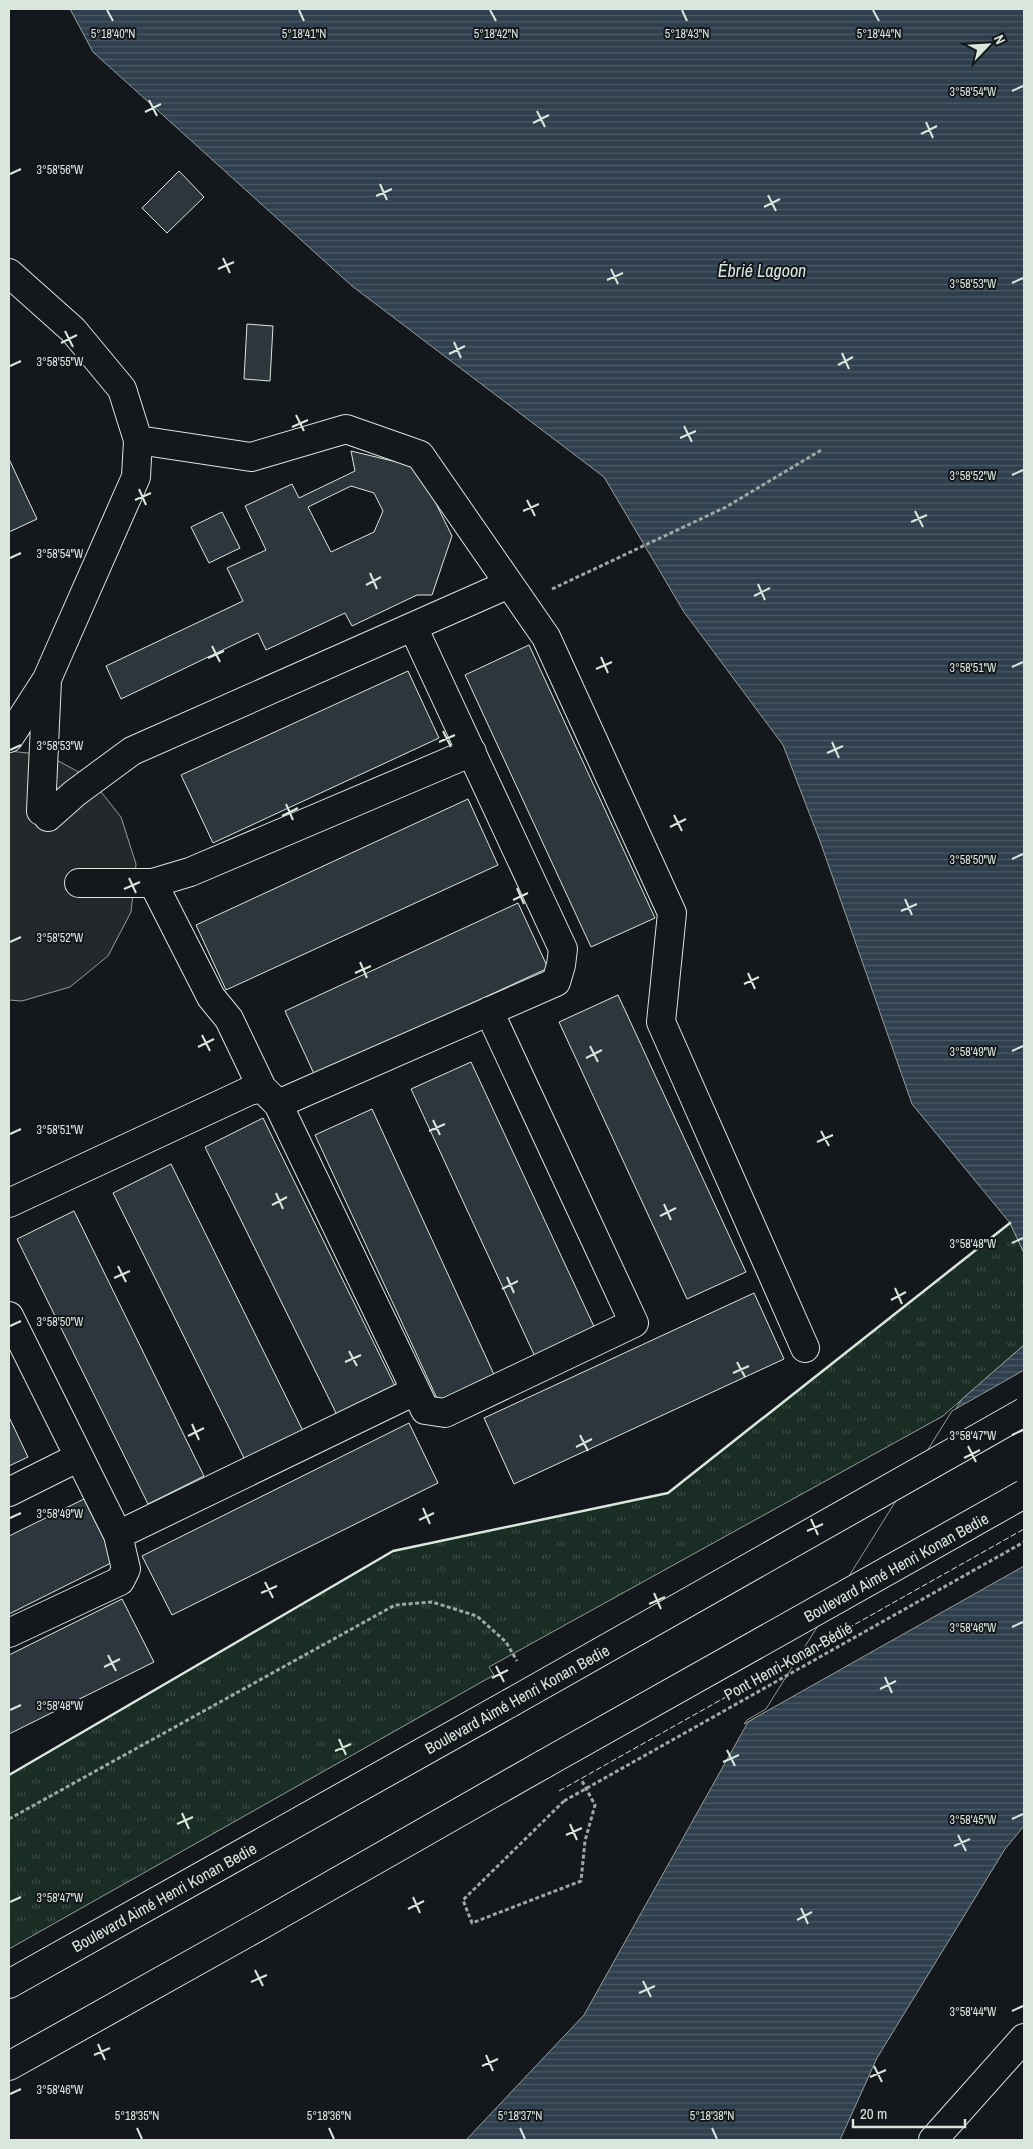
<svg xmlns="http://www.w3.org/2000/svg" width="1033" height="2149" viewBox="0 0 1033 2149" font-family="'Archivo Narrow',sans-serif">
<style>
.grass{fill:url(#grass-tufts);stroke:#939e99}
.parking{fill:#24282b;stroke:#939e99}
.water{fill:url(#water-rules);stroke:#939e99}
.pier{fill:#14181c;stroke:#939e99}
.building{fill:#2c363c;stroke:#d8e6dc;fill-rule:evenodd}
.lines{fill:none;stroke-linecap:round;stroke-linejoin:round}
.minor-casing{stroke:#d8e6dc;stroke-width:30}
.highway-casing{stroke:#d8e6dc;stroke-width:30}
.path{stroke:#9da8a2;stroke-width:3;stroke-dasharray:4 2.5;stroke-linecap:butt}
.minor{stroke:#14181c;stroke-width:28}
.highway{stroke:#14181c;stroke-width:28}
.highway-bridge-casing{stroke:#d8e6dc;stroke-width:30;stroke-linecap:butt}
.path-bridge{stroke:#9da8a2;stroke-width:3;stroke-dasharray:4 2.5;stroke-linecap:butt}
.highway-bridge{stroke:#14181c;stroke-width:28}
.fence{stroke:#d8e6dc;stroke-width:1;stroke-dasharray:6 2.5;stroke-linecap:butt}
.wall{stroke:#d8e6dc;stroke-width:2.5}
.ticks{fill:none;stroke:#d8e6dc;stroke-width:2}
.labels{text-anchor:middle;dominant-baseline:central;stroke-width:4;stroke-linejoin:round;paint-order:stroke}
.street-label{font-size:16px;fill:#d8e6dc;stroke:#14181c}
.water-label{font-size:18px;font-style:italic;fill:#d8e6dc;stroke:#14181c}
.ticks-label{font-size:12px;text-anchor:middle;fill:#d8e6dc;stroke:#14181c;stroke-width:4;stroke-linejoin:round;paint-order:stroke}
</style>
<defs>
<pattern id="grass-tufts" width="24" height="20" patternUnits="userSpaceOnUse" patternTransform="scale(1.25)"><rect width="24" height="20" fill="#1a2d24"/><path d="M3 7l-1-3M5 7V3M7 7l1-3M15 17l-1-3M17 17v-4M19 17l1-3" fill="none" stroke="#3b4b43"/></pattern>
<pattern id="water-rules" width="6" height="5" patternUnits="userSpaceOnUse" patternTransform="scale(1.25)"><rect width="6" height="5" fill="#2f3f4d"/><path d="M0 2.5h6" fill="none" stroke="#4c5b66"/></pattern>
</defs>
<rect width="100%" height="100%" fill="#14181c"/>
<path class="grass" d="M1010 1223 1024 1253V1345L943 1416 489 1667 494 1675 9 1949V1775L393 1551 668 1493Z"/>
<path class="parking" d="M9 751 47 755 90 778 121 817 136 864 131 912 108 956 70 987 22 1001 9 1000Z"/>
<path class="water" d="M70 9H1024V1253L1010 1223 912 1104 820 841 783 745 684 612 604 477 352 286 93 52Z
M1024 1345V1826L1005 1849 877 2058 840 2140H466L584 2015 748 1722 768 1710 962 1399Z"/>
<path class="pier" d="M1024 1370V1566L744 1724 747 1720 766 1709 952 1411Z"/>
<path class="building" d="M179 171 204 197 167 233 142 208Z
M247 324 273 326 270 381 244 379Z
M351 451 418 467 452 536 432 595H417L352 626 345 613 266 650 258 633 121 699 106 666 243 601 227 568 266 550 245 506 292 484 299 498 355 471ZM351 486 374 493 383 511 374 532 331 552 308 507Z
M9 459 37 519 9 532Z
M222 512 240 548 209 563 191 527Z
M529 645 655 918 591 947 465 675Z
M408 671 439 738 213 843 181 775Z
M468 799 498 865 226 990 196 925Z
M518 903 548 968 315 1076 285 1011Z
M618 995 746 1272 687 1299 559 1022Z
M471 1062 597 1333 537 1361 411 1089Z
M372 1109 497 1381 441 1407 315 1135Z
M263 1118 395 1386 337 1415 205 1147Z
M171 1164 303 1431 245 1460 113 1193Z
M74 1211 204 1476 148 1504 17 1239Z
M754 1293 784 1359 514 1484 484 1418Z
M9 1417 28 1457 9 1466Z
M409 1423 438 1483 172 1615 142 1556Z
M84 1499 115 1561 9 1614V1536Z
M122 1599 154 1662 9 1734V1655Z"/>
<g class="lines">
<defs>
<path id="minor" d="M9 273 73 330 122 389 138 440 136 477 47 679 9 738
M138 440 251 457 346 429 420 455 546 637 672 913 661 1022 805 1348
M413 627 563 949 561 965 556 982 278 1104 425 1410 445 1413 634 1323 489 1011
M41 811 47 680
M48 817 75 793 132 751 509 584
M79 883H153L190 872 472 752
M153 883 211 997 229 1019 262 1088
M9 1203 249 1091 262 1088 278 1104
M9 1316 118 1535 415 1391
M9 1492 79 1457
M9 1633 120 1581 126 1569 118 1535
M933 2140 1024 2038"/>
<path id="highway" d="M9 1984 510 1703
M9 2066 263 1924 544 1764"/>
</defs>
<use href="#minor" class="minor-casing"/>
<use href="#highway" class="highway-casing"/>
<path class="path" d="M552 589 726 507 823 449
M564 1801 463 1900 472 1923 581 1881 585 1841 595 1805 582 1781
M9 1819 395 1605 432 1602 477 1616 506 1642 517 1661"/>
<use href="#minor" class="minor"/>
<use href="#highway" class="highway"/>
<defs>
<path id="highway-bridge" d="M510 1703 1024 1412
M544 1764 1024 1494"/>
</defs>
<use href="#highway-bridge" class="highway-bridge-casing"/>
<path class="path-bridge" d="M564 1801 1024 1542"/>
<use href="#highway-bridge" class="highway-bridge"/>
<path class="fence" d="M559 1791 1024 1529"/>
<path class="wall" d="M9 1775 393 1551 668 1493 1010 1223"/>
</g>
<path class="ticks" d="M107 10 113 21M299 10 304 21M490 10 496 21M682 10 687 21M873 10 879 21M1012 91 1023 86M149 100 157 116M537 111 545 127M145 112 161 104M926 122 933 138M533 123 549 115M921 134 937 126M10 174 21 169M380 184 387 200M768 195 776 211M376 196 392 189M764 207 780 199M223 258 230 273M218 269 234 262M611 269 618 284M607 280 623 273M1012 283 1023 278M65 331 73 347M454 342 461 358M61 343 77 335M842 353 849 369M449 354 465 346M838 365 853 357M10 366 21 361M296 415 304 431M684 426 692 442M292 427 308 420M680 438 696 431M1012 475 1023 470M139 489 146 505M135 500 151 493M527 500 535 516M523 511 539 504M915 511 923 527M911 522 927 515M10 558 21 553M370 573 377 589M758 584 765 600M366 585 381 577M754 596 770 588M212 646 220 662M601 657 608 673M208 658 224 651M1012 667 1023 662M596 669 612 662M443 731 451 747M439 742 455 735M832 742 839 758M10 750 21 745M827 753 843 746M286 804 293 820M674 815 682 831M282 816 298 808M670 827 686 819M1012 859 1023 854M129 878 136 893M517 888 524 904M124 889 140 882M905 899 912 915M513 900 528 893M901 911 917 904M10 942 21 937M360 962 367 978M355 973 371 966M748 973 755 989M744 984 759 977M202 1035 210 1051M590 1046 598 1062M198 1047 214 1039M1012 1051 1023 1046M586 1058 602 1050M433 1120 440 1135M429 1131 445 1124M821 1131 829 1146M10 1134 21 1129M817 1142 833 1135M276 1193 283 1209M664 1204 671 1220M272 1205 287 1197M660 1216 676 1208M1012 1243 1023 1238M118 1266 126 1282M507 1277 514 1293M114 1278 130 1271M895 1288 902 1304M502 1289 518 1281M891 1300 906 1292M10 1326 21 1321M349 1351 357 1366M345 1362 361 1355M737 1362 745 1377M733 1373 749 1366M192 1424 199 1440M580 1435 588 1451M1012 1435 1023 1430M188 1436 204 1428M968 1446 976 1462M576 1447 592 1439M964 1458 980 1450M423 1508 430 1524M10 1518 21 1513M811 1519 818 1535M419 1520 434 1513M807 1531 823 1524M265 1582 273 1598M261 1593 277 1586M654 1593 661 1609M649 1604 665 1597M1012 1627 1023 1622M108 1655 116 1671M496 1666 504 1682M104 1667 120 1659M885 1677 892 1693M492 1678 508 1670M880 1689 896 1681M10 1710 21 1705M339 1739 346 1755M727 1750 735 1766M335 1751 351 1744M723 1762 739 1755M182 1813 189 1829M1012 1819 1023 1814M177 1824 193 1817M570 1824 577 1840M566 1835 582 1828M958 1835 966 1851M954 1846 970 1839M413 1897 420 1913M10 1902 21 1897M801 1908 808 1924M408 1909 424 1901M797 1920 812 1912M255 1970 263 1986M643 1981 651 1997M251 1982 267 1975M639 1993 655 1986M1012 2011 1023 2006M98 2044 105 2060M94 2055 110 2048M486 2055 493 2071M482 2066 498 2059M874 2066 882 2082M870 2077 886 2070M10 2094 21 2089M137 2128 142 2139M329 2128 334 2139M520 2128 525 2139M712 2128 717 2139"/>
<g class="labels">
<g class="street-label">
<text transform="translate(896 1567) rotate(-29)">Boulevard Aimé Henri Konan Bedie</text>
<text transform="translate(788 1661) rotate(-29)">Pont Henri-Konan-Bédié</text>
<text transform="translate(517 1699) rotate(-29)">Boulevard Aimé Henri Konan Bedie</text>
<text transform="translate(164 1897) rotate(-29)">Boulevard Aimé Henri Konan Bedie</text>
</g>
<g class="water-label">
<text x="762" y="270">Ébrié Lagoon</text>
</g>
</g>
<g class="ticks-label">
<text x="113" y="38">5°18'40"N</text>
<text x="304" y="38">5°18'41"N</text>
<text x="496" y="38">5°18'42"N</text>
<text x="687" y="38">5°18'43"N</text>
<text x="879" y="38">5°18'44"N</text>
<text x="973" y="96">3°58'54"W</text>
<text x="60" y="174">3°58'56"W</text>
<text x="973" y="288">3°58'53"W</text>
<text x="60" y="366">3°58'55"W</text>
<text x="973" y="480">3°58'52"W</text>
<text x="60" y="558">3°58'54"W</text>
<text x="973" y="672">3°58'51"W</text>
<text x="60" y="750">3°58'53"W</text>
<text x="973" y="864">3°58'50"W</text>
<text x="60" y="942">3°58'52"W</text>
<text x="973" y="1056">3°58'49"W</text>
<text x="60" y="1134">3°58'51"W</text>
<text x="973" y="1248">3°58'48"W</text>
<text x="60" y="1326">3°58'50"W</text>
<text x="973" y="1440">3°58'47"W</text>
<text x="60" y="1518">3°58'49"W</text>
<text x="973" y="1632">3°58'46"W</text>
<text x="60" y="1710">3°58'48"W</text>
<text x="973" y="1824">3°58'45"W</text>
<text x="60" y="1902">3°58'47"W</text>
<text x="973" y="2016">3°58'44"W</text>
<text x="60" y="2094">3°58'46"W</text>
<text x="137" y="2120">5°18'35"N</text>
<text x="329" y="2120">5°18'36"N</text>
<text x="520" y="2120">5°18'37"N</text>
<text x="712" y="2120">5°18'38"N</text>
</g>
<rect width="1033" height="2149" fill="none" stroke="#d8e6dc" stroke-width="20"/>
<g transform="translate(988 45) rotate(65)" stroke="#14181c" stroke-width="4" paint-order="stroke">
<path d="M0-4L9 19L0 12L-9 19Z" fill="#d8e6dc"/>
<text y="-8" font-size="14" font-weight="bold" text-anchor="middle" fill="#d8e6dc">N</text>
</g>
<path d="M853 2119v8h112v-8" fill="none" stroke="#d8e6dc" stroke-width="2.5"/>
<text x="860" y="2119" font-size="15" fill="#d8e6dc" stroke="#14181c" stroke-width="4" paint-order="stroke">20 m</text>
</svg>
